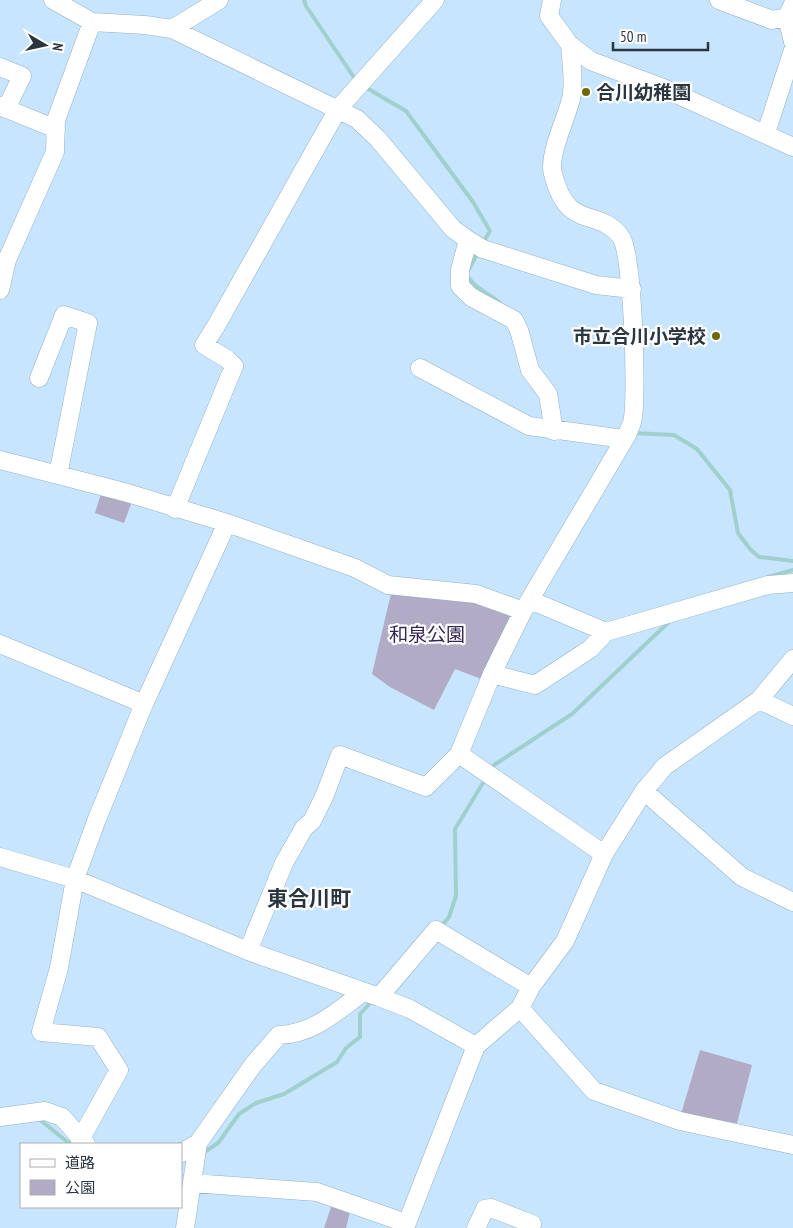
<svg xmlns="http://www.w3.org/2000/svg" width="793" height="1228" viewBox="0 0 793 1228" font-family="'PT Sans Narrow','Noto Sans JP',sans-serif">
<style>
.green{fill:#b1abc5}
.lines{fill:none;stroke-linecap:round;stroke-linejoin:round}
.stream{stroke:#a0d0cb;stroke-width:4}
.minor-casing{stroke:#94b1c8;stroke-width:19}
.minor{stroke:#fff;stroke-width:18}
.poi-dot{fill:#6e6800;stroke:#fff;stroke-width:2}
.labels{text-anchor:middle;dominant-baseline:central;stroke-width:4.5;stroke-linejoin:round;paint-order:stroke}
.poi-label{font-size:19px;font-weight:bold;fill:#2a363f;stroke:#fff;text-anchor:start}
.park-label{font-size:19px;fill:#342453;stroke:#fff}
.quarter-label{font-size:21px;font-weight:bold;fill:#2a363f;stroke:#fff}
</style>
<rect width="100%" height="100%" fill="#c7e5fe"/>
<path class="green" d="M103 487 134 496 124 523 95 513Z
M393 585 523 611 489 682 455 669 434 710 390 687 372 674Z
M700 1050 752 1065 736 1127 681 1114Z
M334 1198 352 1204 346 1228H324Z"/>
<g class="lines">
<path class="stream" d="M304 0 306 6 357 82
M365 87 406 111 473 202 490 231 483 243
M469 269 479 251
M466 275 476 286 499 302
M633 433 674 435 697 449 730 490 738 533 750 549 759 557 793 561
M768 577 793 570
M491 770 494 765 572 714 671 620
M440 928 449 917 456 896 455 829 486 778
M39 1119 70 1144
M203 1153 218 1143 239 1114 256 1103 284 1094 337 1062 346 1048 360 1037V1014L372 1001"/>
<defs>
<path id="minor" d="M53 0 92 22 145 25 172 29 357 119 378 139 453 229 468 240 483 249 596 285 632 289
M552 0 549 16 570 45 591 61 663 88 793 147
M719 0 772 20 787 17
M793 4 787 17 793 42
M172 29 219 0
M0 67 22 76 6 109
M0 106 56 129
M766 133 793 50
M468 240 460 270V286L471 297 514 320 519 330 530 370 548 394 554 431
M0 290 7 260 55 152 56 120 92 22
M420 368 529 426 624 439
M39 378 64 315 88 323 58 475
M0 460 124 492 227 523 355 568 388 585 476 594 523 611
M175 509 234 366 227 359 204 345 216 326 338 109 435 0
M530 600 606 632 768 585 793 583
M0 644 144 704
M492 674 535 685 590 649 606 632
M759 700 793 716
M459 754 492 674 523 611 627 435C629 429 633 423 633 417 637 393 633 253 621 237 598 206 568 233 553 174 547 155 569 114 572 94 574 78 571 60 570 45
M644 791 742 877 793 902
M0 857 75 879 248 951 379 997 410 1009 476 1046
M248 951 284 863 304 828 312 821 324 797 340 755 426 787 459 754 604 854
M379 997 436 930 531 987
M520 1008 594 1091 680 1121 793 1145
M0 1117 45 1111 62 1117 86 1144
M80 1140 119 1070 98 1037 41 1032 59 968 75 879 97 819 144 704 227 523
M181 1153 198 1143 253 1065 279 1035C313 1034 336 1012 362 993
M192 1183 317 1192 406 1223
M185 1228 198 1143
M405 1228 476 1046 520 1008 531 987 565 941 604 854 644 791 665 766 759 700 793 659
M476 1228 485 1209 491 1208 532 1224"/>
</defs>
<use href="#minor" class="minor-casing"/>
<use href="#minor" class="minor"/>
</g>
<g class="poi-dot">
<circle cx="586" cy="92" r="5"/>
<circle cx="716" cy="336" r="5"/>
</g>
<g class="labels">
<g class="poi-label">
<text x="596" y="92">合川幼稚園</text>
<text x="706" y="336" text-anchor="end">市立合川小学校</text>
</g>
<g class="park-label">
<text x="427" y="634">和泉公園</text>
</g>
<g class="quarter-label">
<text x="309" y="898">東合川町</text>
</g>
</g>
<rect x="20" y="1143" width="162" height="65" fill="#ffffff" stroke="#aaafb2"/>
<rect x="30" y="1159" width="25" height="8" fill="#ffffff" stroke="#aaafb2"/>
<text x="65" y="1168" font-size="15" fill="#2a363f">道路</text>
<rect x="30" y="1180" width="25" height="15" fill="#b1abc5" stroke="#aaafb2"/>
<text x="65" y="1193" font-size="15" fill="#2a363f">公園</text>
<g transform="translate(45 45) rotate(99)" stroke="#ffffff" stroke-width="4" paint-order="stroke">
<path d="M0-4L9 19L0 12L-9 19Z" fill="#2a363f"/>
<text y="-8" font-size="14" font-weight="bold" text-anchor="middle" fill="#2a363f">N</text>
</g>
<path d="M613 42v8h95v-8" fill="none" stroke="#2a363f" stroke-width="2.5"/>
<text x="620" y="42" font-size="15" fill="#2a363f" stroke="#ffffff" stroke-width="4" paint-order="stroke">50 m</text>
</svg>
